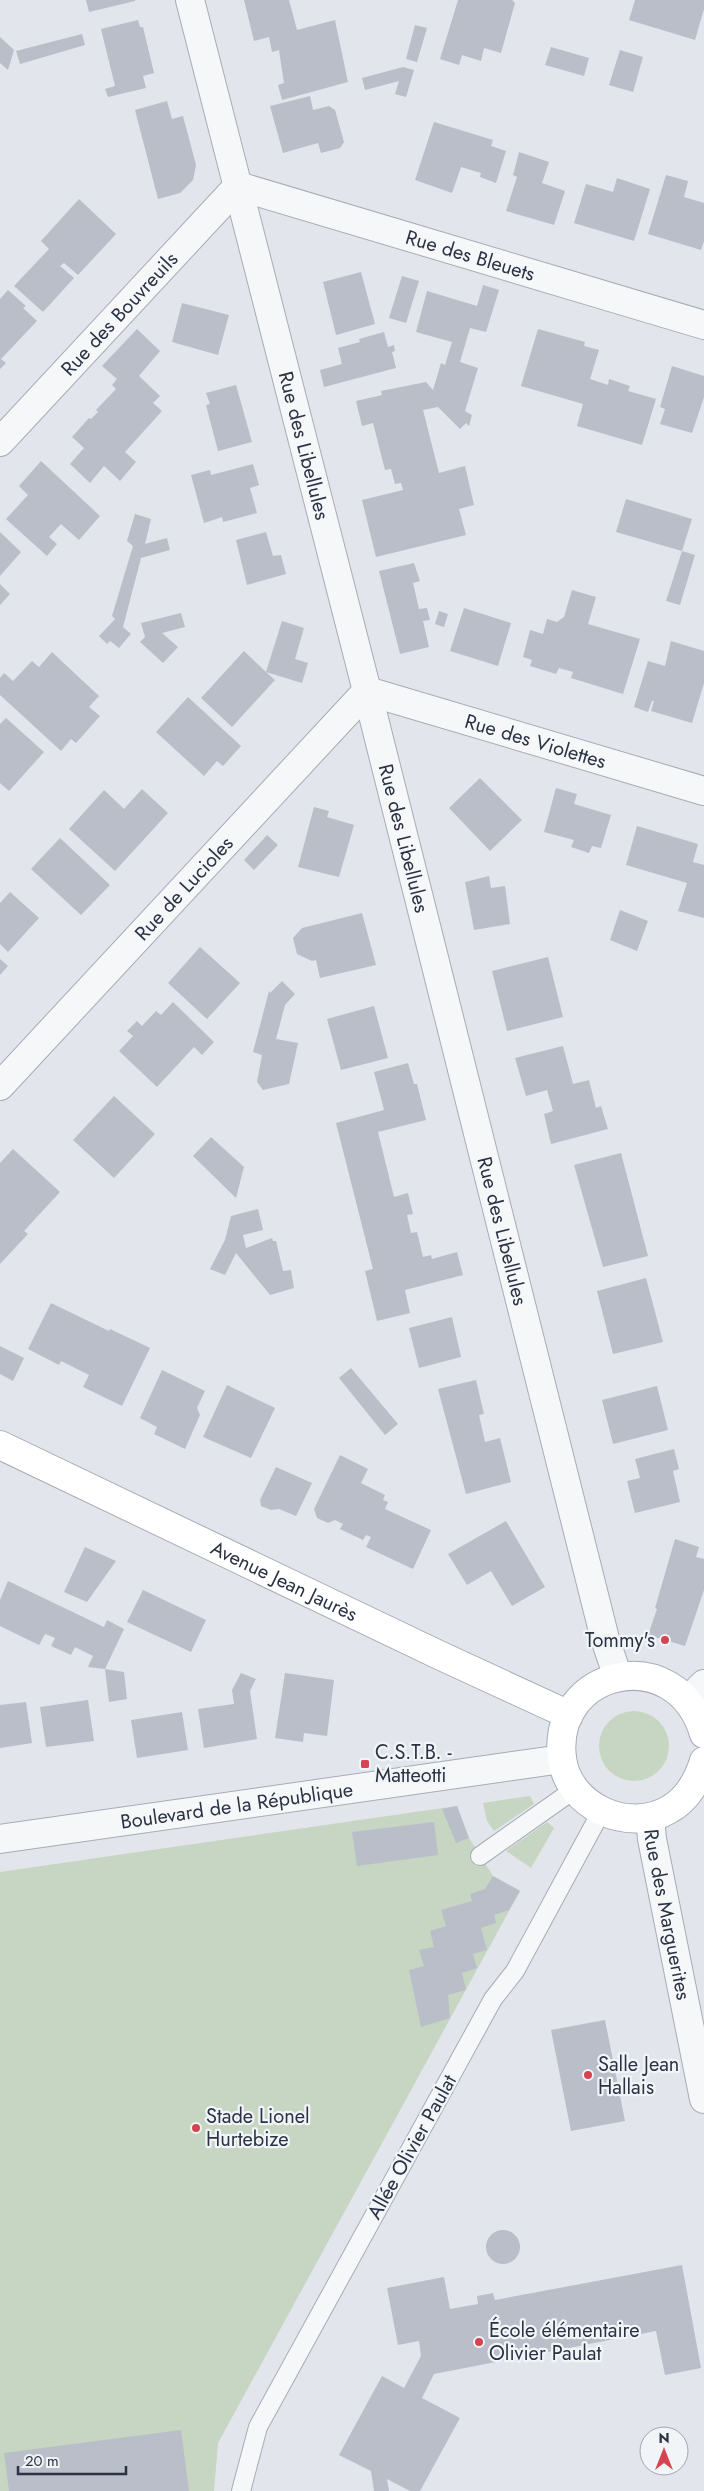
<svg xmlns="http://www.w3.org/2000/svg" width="704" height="2491" viewBox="0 0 704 2491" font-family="Jost,sans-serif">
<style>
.green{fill:#c7d5c3}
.building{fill:#b9bec9}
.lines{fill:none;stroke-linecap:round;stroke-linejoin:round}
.lane-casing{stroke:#a7acb6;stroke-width:20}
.street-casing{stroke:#a7acb6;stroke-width:30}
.secondary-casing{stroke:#a7acb6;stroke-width:30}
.lane{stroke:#f5f7f9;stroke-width:18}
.street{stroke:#f5f7f9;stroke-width:28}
.secondary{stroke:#fff;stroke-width:28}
.poi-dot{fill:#d44453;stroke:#f2f5f8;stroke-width:2}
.labels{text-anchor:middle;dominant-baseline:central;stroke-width:4.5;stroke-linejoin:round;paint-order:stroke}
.street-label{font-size:20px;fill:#2a3244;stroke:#f2f5f8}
.poi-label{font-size:20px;fill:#2a3244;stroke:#f2f5f8;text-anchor:start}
</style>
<rect width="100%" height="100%" fill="#e2e5eb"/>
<path class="green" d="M599 1746a35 35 0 1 1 70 0a35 35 0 1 1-70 0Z
M530 1796 534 1804 494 1831 487 1821 483 1803Z
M457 1806 469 1838 493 1876 520 1891 218 2443 214 2491H0V1872Z
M547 1822 554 1828 531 1868 506 1851Z"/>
<path class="building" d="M86 0H135V1L89 12Z
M244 0H289L297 30 335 20 348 82 282 100 278 85 284 83 279 50 272 52 269 37 254 41Z
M458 0H512L515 3 501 53 484 48 481 61 462 55 459 65 440 59Z
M635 0H704V9L695 40 629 20Z
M138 20 140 27H143L154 73 143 76 146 88 108 97 105 89 115 86 101 29Z
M415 25 427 28 417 62 406 59Z
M82 34 85 45 20 64 16 51Z
M0 37 14 50 8 70 0 63Z
M551 47 589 58 584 76 545 65Z
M620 50 643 57 633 92 609 85Z
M403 67 414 70 406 97 395 94 399 81 365 90 362 78Z
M310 96 313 110 329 106 335 110 344 142 340 148 321 153 318 143 283 153 270 106Z
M167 101 172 119 183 116 196 165 193 180 180 193 158 199 135 110Z
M434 122 493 140 491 146 506 151 496 183 480 177 481 173 461 167 452 193 415 180Z
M519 152 549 162 542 183 565 191 554 225 506 211 517 177 513 175Z
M666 175 688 181 684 197 704 203V241L701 250 648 234Z
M617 178 650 189 634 241 574 223 586 184 613 192Z
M79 199 116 234 78 275 64 263 60 266 74 278 43 312 14 286 49 249 41 241Z
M361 272 375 324 336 335 323 282Z
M402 276 419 281 406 323 389 318Z
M483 285 499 290 486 332 470 328 460 362 478 368 465 411 472 415 469 426 466 423 460 429 438 407 423 410 439 473 465 466 474 505 459 509 466 535 376 557 362 500 403 490 401 483 395 484 391 469 385 470 373 423 362 426 356 401 382 395 381 391 426 382 433 390 441 363 445 365 452 342 416 332 427 291 477 306Z
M8 290 26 306 23 308 37 321 1 359 6 363 0 369V299Z
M182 303 229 315 218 355 172 342Z
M137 329 160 351 139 376 160 396 153 403 162 411 125 452 136 462 120 481 104 466 90 483 70 464 84 448 72 437 89 418 91 419 98 412 96 410 116 389 112 385 117 379 102 366Z
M538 329 585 342 584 346 599 350 590 379 608 385 609 379 630 386 628 391 656 399 642 445 577 426 583 404 521 386Z
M384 332 388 347 394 345 395 351 392 352 396 368 324 387 320 370 342 364 338 348 360 342 359 339Z
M672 366 704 376V397L692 433 660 424 665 409 660 407Z
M236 385 252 442 218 451 206 405 210 404 206 393Z
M41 461 100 516 79 540 61 524 49 537 57 544 47 556 6 519 28 495 19 486Z
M253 464 259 485 250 488 257 513 223 522 222 517 204 523 191 475 210 470 211 475Z
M626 499 692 519 682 551 616 532Z
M135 514 151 519 145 544 167 538 170 550 141 558 123 627 131 634 119 648 110 641 107 644 99 636 115 619 112 616 133 546 127 541Z
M0 532 21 552 0 576Z
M266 532 273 556 281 555 286 574 247 585 236 540Z
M682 551 695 555 680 605 666 601Z
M414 563 420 581 413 583 419 609 427 608 430 620 423 621 429 647 400 654 379 571Z
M0 584 10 594 0 605Z
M572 590 596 597 588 624 640 639 623 694 571 678 573 672 559 668 556 674 530 666 532 660 523 657 530 630 543 634 547 619 557 622 564 617Z
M464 608 511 623 498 666 450 651Z
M439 611 448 614 444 627 435 624Z
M181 613 185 627 162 633 178 647 163 663 140 642 145 637 141 623Z
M282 621 304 628 295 659 308 663 302 683 266 672 275 680 232 727 201 698 244 651 266 672Z
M671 641 704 651V683L692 723 651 711 654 701H652L648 712 634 707 648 661 665 666Z
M52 652 99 696 89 707 100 716 76 743 71 739 61 751 0 695V678L4 673 13 681 32 661 39 667Z
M188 697 241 746 223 766 217 761 204 776 156 732Z
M6 718 44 752 9 791 0 783V724Z
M480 778 522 820 490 851 449 808Z
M556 788 577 794 574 804 611 815 601 848 592 846 589 853 571 847 574 840 544 832Z
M142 789 168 813 115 871 69 829 104 790 124 809Z
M314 807 329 811 327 817 354 825 339 877 298 867Z
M637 826 698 844 693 862 704 865V918L678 911 687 883 626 865Z
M267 835 278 845 254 870 244 860Z
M60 838 110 885 81 915 31 869Z
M489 876 491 888 505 886 510 924 474 930 465 882Z
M10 892 39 918 8 952 0 944V903Z
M620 910 648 921 637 951 610 940Z
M362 913 376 965 320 978 316 960 312 961 297 954 293 938 302 928Z
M200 947 240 983 207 1019 168 983Z
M548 957 563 1017 507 1031 492 971Z
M0 959 8 966 0 975Z
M282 981 295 994 285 1005 276 1039 298 1043 289 1084 263 1090 257 1082 262 1055 253 1052 269 991 270 993Z
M173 1002 214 1042 202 1055 194 1047 157 1087 119 1051 133 1036 127 1031 137 1021 142 1026 156 1011 161 1015Z
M374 1006 388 1058 341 1070 327 1019Z
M563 1046 573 1084 589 1080 596 1108 601 1106 608 1129 551 1144 544 1114 553 1111 547 1090 526 1096 515 1058Z
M408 1063 414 1084H417L426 1120 378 1132 394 1197 408 1193 413 1214 407 1215 411 1233 417 1232 423 1257 431 1255 432 1259 457 1252 463 1275 405 1290 410 1313 377 1321 365 1271 373 1269 336 1123 384 1110 374 1072Z
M114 1096 155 1134 114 1178 73 1140Z
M211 1137 244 1167 236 1198 193 1156Z
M13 1149 60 1192 24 1231 28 1234 0 1264V1163Z
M621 1153 648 1256 603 1267 574 1165Z
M258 1209 263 1230 243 1235 246 1248 272 1238 273 1241H276L283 1271 291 1270 294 1288 270 1295 236 1253 225 1275 210 1269 225 1240 231 1216Z
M646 1278 663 1342 613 1354 597 1291Z
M51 1303 109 1331 110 1329 150 1348 122 1406 83 1387 89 1375 61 1361 59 1365 28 1349Z
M452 1317 461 1357 419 1368 409 1328Z
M0 1346 24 1358 13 1381 0 1374Z
M351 1368 398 1424 385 1435 339 1378Z
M162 1370 205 1391 197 1408 200 1415 185 1449 154 1434 157 1427 140 1418Z
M476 1380 484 1414 479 1415 485 1442 500 1438 511 1482 466 1494 438 1389Z
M227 1385 275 1408 251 1458 203 1437Z
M657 1386 668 1430 613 1444 602 1400Z
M674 1449 679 1469 673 1471 680 1502 635 1513 627 1481 640 1478 635 1459Z
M340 1455 368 1469 361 1483 385 1495 383 1500 388 1502 385 1509 431 1530 413 1569 366 1547 371 1537 366 1535 363 1540 340 1529 343 1524 335 1520 328 1523 317 1518 314 1509Z
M276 1467 312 1483 296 1516 279 1509 271 1510 261 1506 260 1500Z
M506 1521 545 1587 512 1606 491 1571 467 1585 448 1554Z
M675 1539 699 1547 696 1557 704 1559V1590L685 1646 648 1635 657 1609 655 1608Z
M85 1547 116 1561 87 1602 64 1592Z
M8 1581 104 1627 107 1620 124 1629 105 1669 88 1667 93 1656 75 1647 71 1655 51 1646 55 1638 45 1634 39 1645 0 1626V1600Z
M143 1590 206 1620 191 1652 127 1622Z
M105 1669 124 1672 127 1699 109 1702Z
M241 1673 256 1679 250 1691 257 1739 204 1748 198 1709 234 1704 232 1690Z
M285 1673 334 1680 327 1736 304 1733 303 1742 275 1738Z
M88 1700 94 1741 46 1747 40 1707Z
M26 1702 32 1743 0 1748V1705Z
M182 1712 188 1750 137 1758 131 1720Z
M457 1806 469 1838 456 1843 442 1809Z
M434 1822 438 1855 357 1866 352 1832Z
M493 1876 520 1891 509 1910 494 1915 496 1923 481 1928 487 1950 473 1954 477 1968 462 1973 466 1990 448 1995 450 2018 421 2027 409 1970 424 1966 419 1950 434 1947 430 1931 446 1926 441 1910 472 1901 470 1894 485 1889Z
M605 2020 625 2121 571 2131 551 2030Z
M486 2247a17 17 0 1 1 34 0a17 17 0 1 1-34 0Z
M682 2265 701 2368 665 2375 656 2331 434 2374 422 2398 460 2418 420 2491H410L387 2479 389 2491H374L371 2471 339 2455 382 2376 404 2388 421 2356 419 2341 398 2345 387 2288 444 2277 450 2309 478 2304 477 2296 493 2293 495 2300Z
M181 2430 189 2491H9L4 2453Z"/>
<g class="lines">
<defs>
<path id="lane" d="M480 1856 575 1789
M241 2491 258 2427 493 1999 515 1971 601 1812"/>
<g id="street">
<path id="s1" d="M190 0 367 691 605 1639 618 1677"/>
<path id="s2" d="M0 442 238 186 704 325"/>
<path id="s3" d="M0 1086 367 691 704 791"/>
<path d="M688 1700 704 1684"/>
<path id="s4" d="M650 1817 652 1839 704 2099"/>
<path id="s5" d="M0 1839 562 1759"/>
</g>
<g id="secondary">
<path id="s6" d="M0 1445 439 1655 569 1715"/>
<path d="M704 1734C677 1640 551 1669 562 1758 568 1807 629 1834 670 1809 689 1798 698 1780 704 1761"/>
</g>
</defs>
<use href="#lane" class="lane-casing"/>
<use href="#street" class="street-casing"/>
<use href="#secondary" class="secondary-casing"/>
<use href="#lane" class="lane"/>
<use href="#street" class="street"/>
<use href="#secondary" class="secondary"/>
</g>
<g class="poi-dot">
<circle cx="665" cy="1640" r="5"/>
<rect x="360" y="1759" width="10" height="10" rx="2.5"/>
<circle cx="588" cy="2075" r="5"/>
<circle cx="196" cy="2128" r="5"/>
<circle cx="479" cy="2342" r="5"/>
</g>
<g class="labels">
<g class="street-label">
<text stroke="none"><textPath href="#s2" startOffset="592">Rue des Bleuets</textPath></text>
<text stroke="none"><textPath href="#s2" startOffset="175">Rue des Bouvreuils</textPath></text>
<text stroke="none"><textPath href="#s1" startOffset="460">Rue des Libellules</textPath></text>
<text stroke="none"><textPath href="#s3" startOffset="715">Rue des Violettes</textPath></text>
<text stroke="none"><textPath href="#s1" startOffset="865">Rue des Libellules</textPath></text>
<text stroke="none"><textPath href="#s3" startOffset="270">Rue de Lucioles</textPath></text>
<text stroke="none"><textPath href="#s1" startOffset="1270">Rue des Libellules</textPath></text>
<text stroke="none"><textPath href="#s6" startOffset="315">Avenue Jean Jaurès</textPath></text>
<text stroke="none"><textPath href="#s5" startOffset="239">Boulevard de la République</textPath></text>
<text stroke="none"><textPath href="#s4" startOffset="99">Rue des Marguerites</textPath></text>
<text transform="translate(412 2147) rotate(-61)">Allée Olivier Paulat</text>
</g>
<g class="poi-label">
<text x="655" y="1640" text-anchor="end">Tommy's</text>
<text x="375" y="1752">C.S.T.B. -<tspan x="375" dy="23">Matteotti</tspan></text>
<text x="598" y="2064">Salle Jean<tspan x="598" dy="23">Hallais</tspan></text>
<text x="206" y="2116">Stade Lionel<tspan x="206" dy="23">Hurtebize</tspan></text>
<text x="489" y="2330">École élémentaire<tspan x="489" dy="23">Olivier Paulat</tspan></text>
</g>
</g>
<g transform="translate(664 2451)"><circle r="24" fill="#f2f5f8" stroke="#a2a7b0"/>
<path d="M0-4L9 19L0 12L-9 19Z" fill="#d44453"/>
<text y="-8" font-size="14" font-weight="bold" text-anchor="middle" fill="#2a3244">N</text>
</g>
<path d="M18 2466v8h108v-8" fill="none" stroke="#2a3244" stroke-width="2.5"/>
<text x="25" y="2466" font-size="15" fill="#2a3244" stroke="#f2f5f8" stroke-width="4" paint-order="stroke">20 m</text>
</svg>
